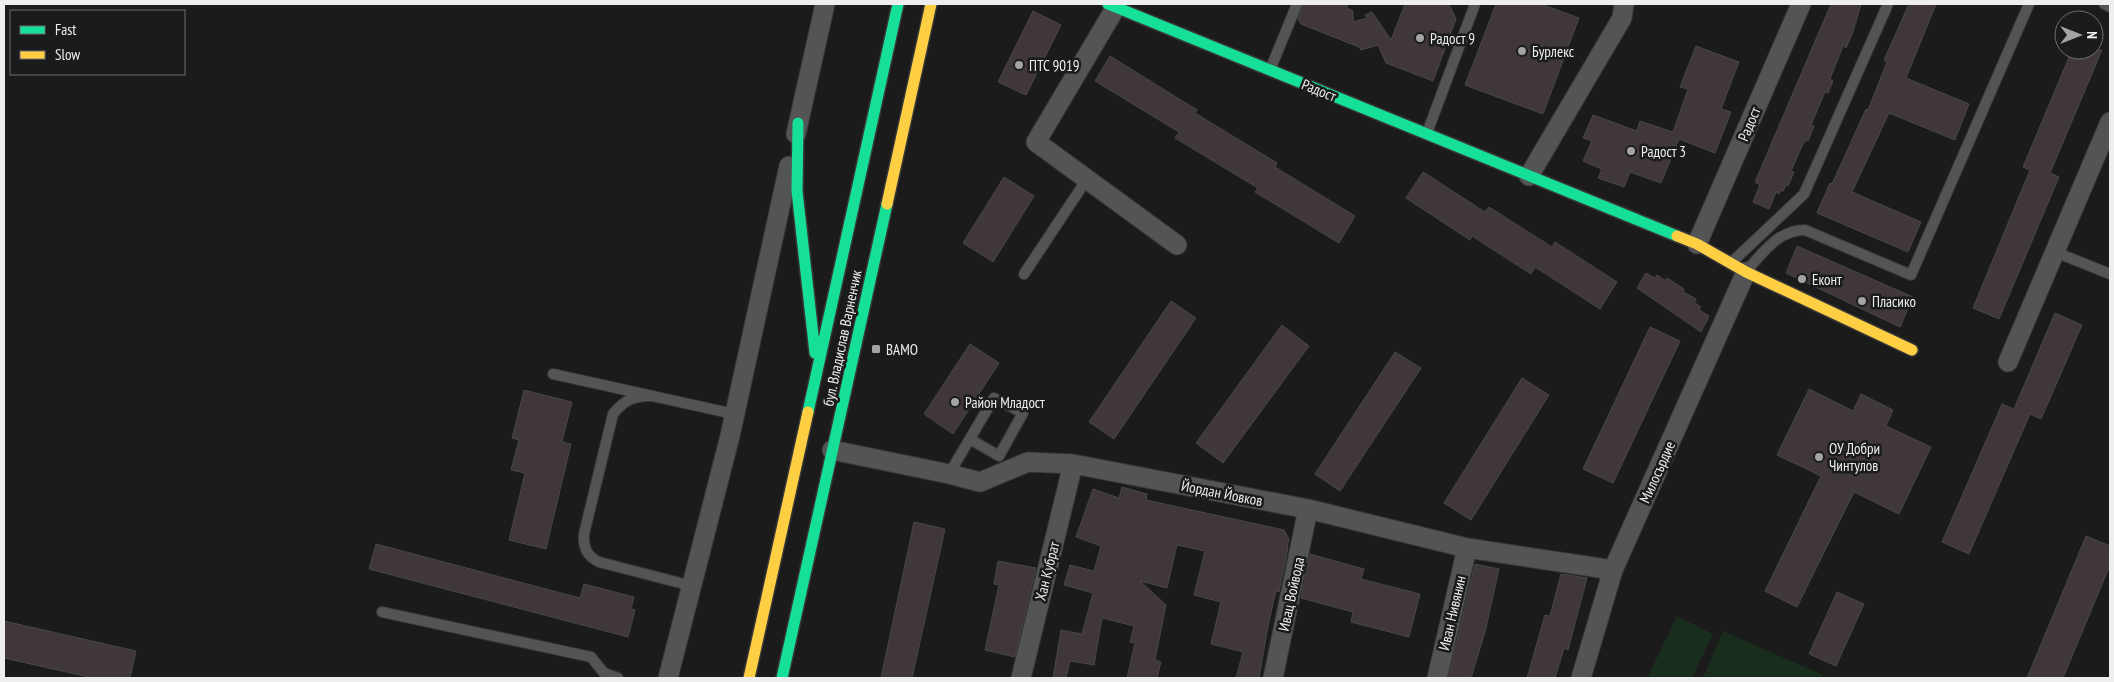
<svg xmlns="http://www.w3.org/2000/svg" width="2114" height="682" viewBox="0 0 2114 682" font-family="'PT Sans Narrow',sans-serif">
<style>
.green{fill:#182d1b}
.building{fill:#403738;stroke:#484747}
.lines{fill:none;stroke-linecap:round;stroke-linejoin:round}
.lane-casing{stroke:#373738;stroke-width:12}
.street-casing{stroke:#373738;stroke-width:21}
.fast-casing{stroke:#373738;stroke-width:14}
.slow-casing{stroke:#373738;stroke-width:14}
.lane{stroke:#535455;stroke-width:10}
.street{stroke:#535455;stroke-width:19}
.fast{stroke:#16e098;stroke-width:11}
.slow{stroke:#ffcf43;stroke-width:11}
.poi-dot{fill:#a4a4a6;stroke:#1a1b1d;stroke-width:2}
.labels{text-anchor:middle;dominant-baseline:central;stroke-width:5;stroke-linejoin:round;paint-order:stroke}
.poi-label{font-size:15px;fill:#eeeef0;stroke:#1a1b1d;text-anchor:start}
.street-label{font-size:15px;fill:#eeeef0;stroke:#1a1b1d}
</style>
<rect width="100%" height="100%" fill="#1b1b1c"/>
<path class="green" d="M1677 616 1713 634 1692 678H1647Z
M1723 631 1823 675 1821 678H1703Z"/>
<path class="building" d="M1304 4H1348L1347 8 1353 11V22L1367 18 1365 15 1372 12 1391 40 1405 4H1445L1450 6 1456 19 1433 81 1386 63 1378 45 1361 50 1359 47 1301 24 1298 19Z
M1496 4H1541L1579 18 1543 114 1465 85Z
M1831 4H1861L1853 32 1846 48 1843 46 1830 79 1833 81 1828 93 1825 92 1811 125 1814 126 1808 141 1806 140 1802 146 1791 171 1794 172 1788 186 1786 185 1783 191H1780L1779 194 1776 192 1769 209 1753 202 1760 185 1755 182Z
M1909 4H1936L1906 78 1969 104 1955 140 1889 113 1852 192 1921 222 1908 252 1817 213 1830 183 1832 184 1866 109 1868 110 1887 62 1884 60Z
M1033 11 1061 25 1026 95 998 82Z
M1696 46 1739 62 1721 109 1731 112 1715 153 1679 139 1661 183 1630 172 1624 187 1598 178 1602 169 1583 161 1592 141 1583 138 1593 115 1637 131 1640 121 1673 132 1688 89 1680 87Z
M2072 50H2102L2050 173 2059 177 1999 319 1973 308 2030 170 2023 167Z
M1110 56 1197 110 1195 113 1277 163 1275 167 1355 216 1339 243 1255 192 1258 188 1175 138 1179 132 1095 81Z
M1423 172 1485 212 1489 207 1552 247 1555 242 1617 282 1600 309 1535 267 1531 274 1472 236 1470 240 1406 198Z
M1004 177 1034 196 993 262 963 243Z
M1797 246 1913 297 1900 327 1786 273Z
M1646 273 1655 278 1657 275 1666 281 1667 278 1684 289 1683 292 1696 299 1694 302 1701 307 1699 310 1709 316 1701 332 1637 288Z
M1171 301 1196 318 1114 439 1089 422Z
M2055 313 2082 325 2041 419 2030 414 1969 554 1942 542 2002 404 2014 409Z
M1282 325 1309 346 1223 463 1196 443Z
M1650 327 1680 341 1613 483 1583 469Z
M970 344 999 363 953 434 924 414Z
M1395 352 1421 368 1340 491 1315 474Z
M1522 378 1549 395 1471 520 1444 503Z
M1809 389 1853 411 1861 394 1893 410 1886 426 1931 447 1899 514 1854 492 1797 607 1765 591 1821 476 1777 455Z
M524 390 572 402 562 442 571 444 546 549 509 540 525 473 511 470 519 440 512 438Z
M1122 487 1147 494 1146 500 1284 530 1289 539 1287 548H1288L1279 592 1276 591 1268 626 1259 678H1236L1243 652 1211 644 1221 602 1194 595 1205 551 1177 545 1167 588 1140 581 1166 605 1155 660 1161 662 1157 678H1127L1135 643 1130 642 1134 626 1102 618 1094 665 1070 661 1066 678H1053L1061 630 1082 634 1093 593 1064 585 1070 565 1094 571 1101 546 1076 537 1093 489 1119 498Z
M914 522 945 529 912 678H881Z
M2086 536 2110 546V565L2063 678H2027Z
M376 544 580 598 584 584 634 597 631 609 635 610 628 637 369 569Z
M1310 554 1364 569 1361 579 1420 594 1409 637 1351 622 1353 612 1301 598Z
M998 561 1036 568 1015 657 985 650 999 585 994 584Z
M1475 564 1499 569 1485 632 1471 678H1448Z
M1561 574 1587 578 1568 650 1564 648 1555 678H1527L1545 615 1550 616Z
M1837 592 1864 604 1836 666 1809 654Z
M4 621 136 651 130 678H93L4 658Z"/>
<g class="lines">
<defs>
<path id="lane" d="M2104 4 2110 7
M1270 70 1297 4
M1427 133 1475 4
M2055 252 2110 274
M1732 262 1804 194 1888 4
M1747 270C1764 252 1778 230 1805 230L1911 275 2029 4
M1024 274 1087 179
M553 374 734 414
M653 396C635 395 624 400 613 414L584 534C583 548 587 556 599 562L692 586
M949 474 994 398 1023 413 999 456 970 439
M382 612 591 657 604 673 618 678"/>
<path id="street" d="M1116 7 1036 142 1177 245
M796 134 825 4
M1529 176 1622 18 1624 4
M1697 244 1801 4
M2008 362 2110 122
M832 450 949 474 980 482 1028 462 1073 464 1308 509 1467 548 1613 570
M668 678 730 436 789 166
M1021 678 1073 464
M1273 678 1308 509
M1437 678 1467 548
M1581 678 1613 570 1746 272"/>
<path id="fast" d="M1108 4 1677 236
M798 123 797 191 815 353
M808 412 898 4
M782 678 887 204"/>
<path id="slow" d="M887 204 931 4
M1677 236 1697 244 1746 272 1912 350
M749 678 808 412"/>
</defs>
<use href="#lane" class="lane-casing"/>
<use href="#street" class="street-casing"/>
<use href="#fast" class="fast-casing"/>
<use href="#slow" class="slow-casing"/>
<use href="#lane" class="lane"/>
<use href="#street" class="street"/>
<use href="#fast" class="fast"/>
<use href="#slow" class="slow"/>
</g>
<g class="poi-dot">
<circle cx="1420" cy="38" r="5"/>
<circle cx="1522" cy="51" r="5"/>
<circle cx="1019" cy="65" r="5"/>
<circle cx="1631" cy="151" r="5"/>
<circle cx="1802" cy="279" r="5"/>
<circle cx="1862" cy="301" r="5"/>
<rect x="871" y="344" width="10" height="10" rx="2.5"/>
<circle cx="955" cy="402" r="5"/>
<circle cx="1819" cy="457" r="5"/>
</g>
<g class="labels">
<g class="poi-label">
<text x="1430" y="38">Радост 9</text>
<text x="1532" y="51">Бурлекс</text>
<text x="1029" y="65">ПТС 9019</text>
<text x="1641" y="151">Радост 3</text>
<text x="1812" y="279">Еконт</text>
<text x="1872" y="301">Пласико</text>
<text x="886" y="349">ВАМО</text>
<text x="965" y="402">Район Младост</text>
<text x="1829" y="448">ОУ Добри<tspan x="1829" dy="17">Чинтулов</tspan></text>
</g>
<g class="street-label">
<text transform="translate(1319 90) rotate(22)">Радост</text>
<text transform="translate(1749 124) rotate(-67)">Радост</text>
<text transform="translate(842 338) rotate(-78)">бул. Владислав Варненчик</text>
<text transform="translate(1657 472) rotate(-66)">Милосърдие</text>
<text transform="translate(1222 493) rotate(11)">Йордан Йовков</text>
<text transform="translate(1047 571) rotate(-76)">Хан Кубрат</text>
<text transform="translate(1291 594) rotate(-78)">Ивац Войвода</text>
<text transform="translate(1452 613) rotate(-77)">Иван Нивянин</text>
</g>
</g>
<rect width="2114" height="682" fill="none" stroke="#eeeef0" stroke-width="10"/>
<rect x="10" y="10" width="175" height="65" fill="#1a1b1d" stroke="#6f6f71"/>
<rect x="20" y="26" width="25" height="8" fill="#16e098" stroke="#6f6f71"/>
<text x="55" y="35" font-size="15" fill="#eeeef0">Fast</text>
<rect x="20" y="51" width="25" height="8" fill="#ffcf43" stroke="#6f6f71"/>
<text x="55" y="60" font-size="15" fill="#eeeef0">Slow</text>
<g transform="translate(2079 35) rotate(90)"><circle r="24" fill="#1a1b1d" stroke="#6f6f71"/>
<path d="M0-4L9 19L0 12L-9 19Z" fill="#a4a4a6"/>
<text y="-8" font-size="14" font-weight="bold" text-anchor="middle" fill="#eeeef0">N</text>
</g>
</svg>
